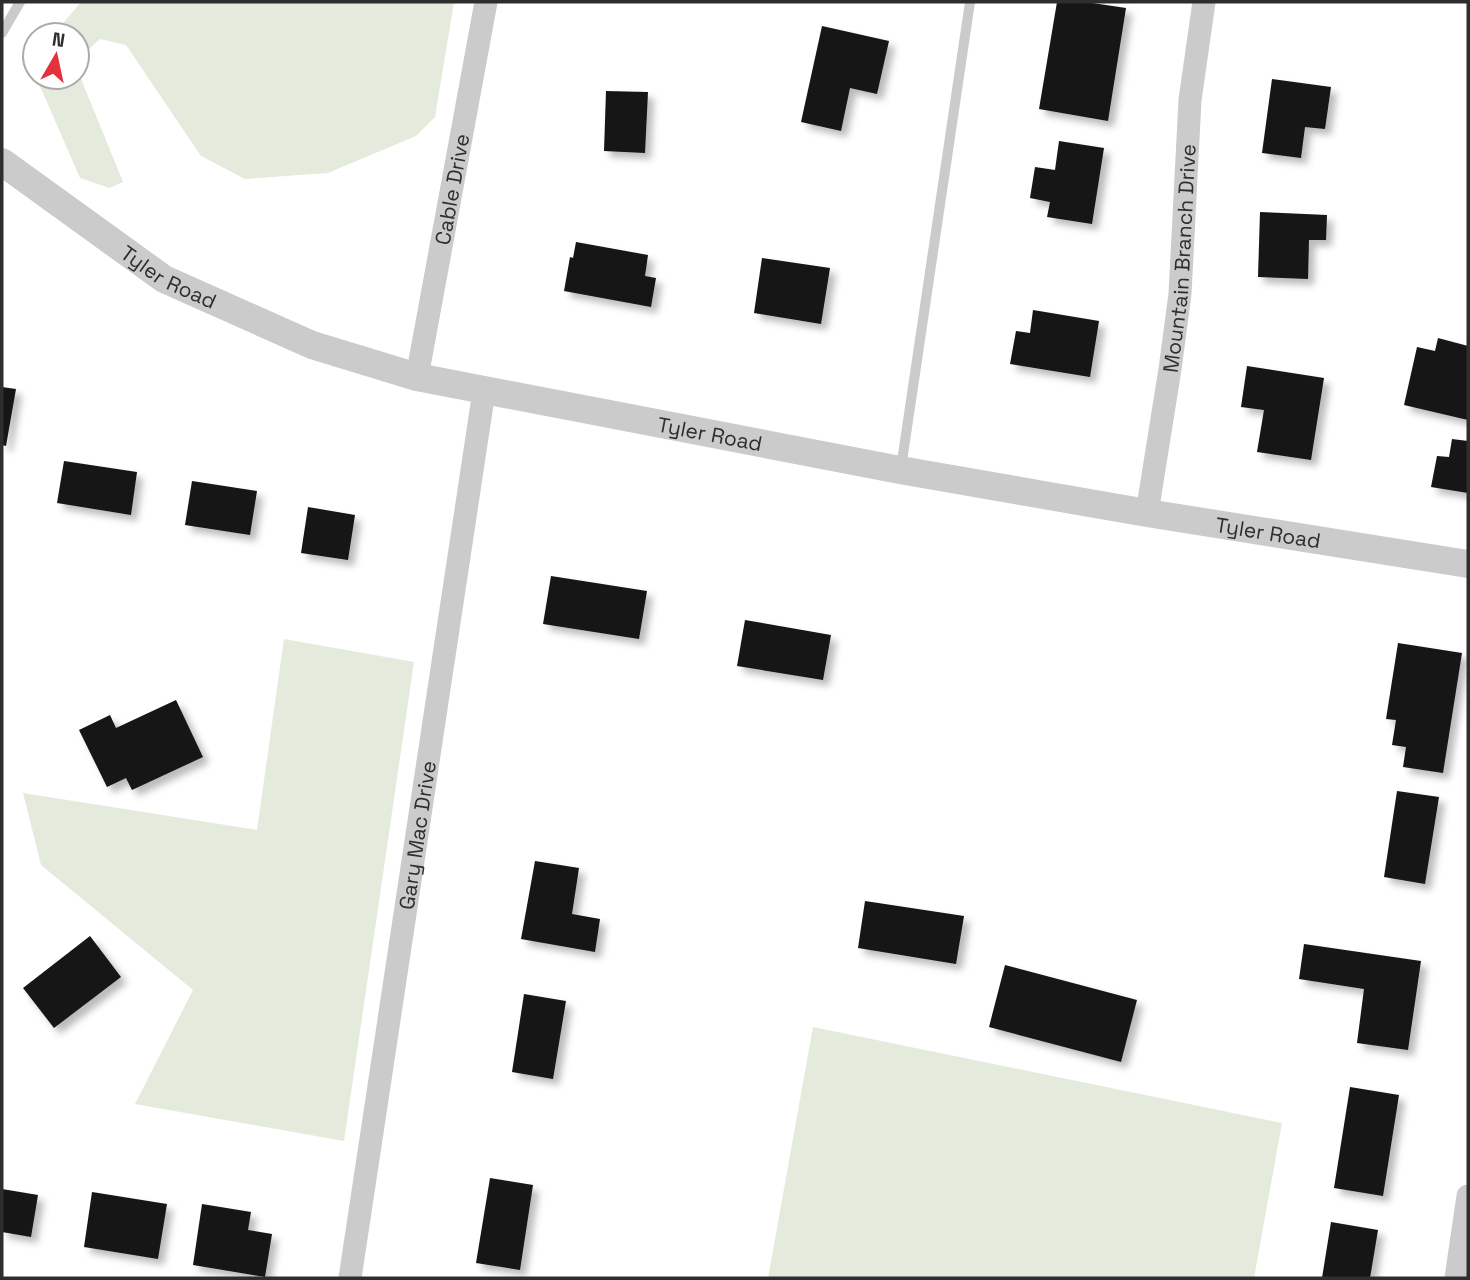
<svg xmlns="http://www.w3.org/2000/svg" width="1470" height="1280" viewBox="0 0 1470 1280" font-family="'Space Grotesk',sans-serif">
<style>
.green{fill:#e4ebdc}
.building{fill:#151515;filter:url(#shadow)}
.lines{fill:none;stroke-linecap:round;stroke-linejoin:round}
.service{stroke:#cbcbcb;stroke-width:10}
.minor{stroke:#cbcbcb;stroke-width:23}
.tertiary{stroke:#cbcbcb;stroke-width:28}
.labels{text-anchor:middle;dominant-baseline:central;stroke-width:7;stroke-linejoin:round;paint-order:stroke}
.street-label{font-size:21px;fill:#2e2e2e;stroke:#fff}
</style>
<defs>
<filter id="shadow"><feDropShadow dx="6" dy="6" stdDeviation="3.5" flood-color="#0004"/></filter>
</defs>
<rect width="100%" height="100%" fill="#fff"/>
<path class="green" d="M81 2H454L435 117 416 136 328 173 245 179 201 156 126 45 100 39 77 60V35H53Z
M77 69 123 182 109 188 80 178 36 77H77Z
M284 639 414 662 344 1141 135 1104 193 990 41 865 23 793 257 830Z
M813 1027 1282 1123 1254 1278H768Z"/>
<path class="building" d="M1057 2H1086L1126 8 1108 121 1039 109Z
M822 26 889 41 877 94 850 88 841 131 801 122Z
M1272 79 1331 87 1325 129 1305 127 1301 158 1262 153Z
M606 91 648 92 645 153 604 151Z
M1059 141 1104 148 1092 224 1047 217 1050 202 1030 198 1035 167 1055 170Z
M1260 212 1327 215 1326 240H1309L1308 279 1258 277Z
M576 242 648 255 645 276 656 278 651 307 564 291 570 257 573 258Z
M762 258 830 268 821 324 754 313Z
M1033 310 1099 321 1090 377 1010 364 1016 331 1030 333Z
M1438 338 1468 346V420L1404 405 1417 347 1435 351Z
M1247 366 1324 378 1311 460 1257 452 1264 410 1241 407Z
M2 387 16 389 6 446 2 445Z
M1452 439 1468 441V493L1431 487 1437 456 1449 457Z
M64 461 137 472 131 515 57 503Z
M192 481 257 491 250 535 185 525Z
M308 507 355 515 348 560 301 553Z
M551 576 647 591 639 639 543 624Z
M745 620 831 635 823 680 737 666Z
M1398 643 1462 653 1443 773 1403 767 1406 747 1392 745 1396 720 1386 719Z
M176 700 203 757 132 790 126 778 107 787 79 730 110 715 116 728Z
M1397 791 1439 797 1425 884 1384 877Z
M535 861 579 868 572 914 600 919 595 952 521 939Z
M865 901 964 916 956 964 858 948Z
M90 936 121 977 54 1028 23 988Z
M1304 944 1421 961 1408 1050 1357 1043 1364 989 1299 979Z
M1005 965 1137 1000 1121 1062 989 1027Z
M524 994 566 1001 553 1079 512 1072Z
M1350 1087 1399 1095 1383 1196 1334 1188Z
M490 1178 533 1185 520 1270 476 1263Z
M2 1189 38 1195 31 1237 2 1232Z
M92 1192 167 1204 158 1259 84 1247Z
M202 1204 251 1212 248 1230 272 1234 265 1277 193 1265Z
M1331 1222 1378 1230 1370 1278H1322Z"/>
<g class="lines">
<path class="service" d="M2 33 20 2
M901 468 970 2"/>
<g class="minor">
<path id="s1" d="M417 377 486 2"/>
<path id="s2" d="M1147 513 1170 369 1180 294 1190 100 1204 2"/>
<path id="s3" d="M350 1278 484 391"/>
<path d="M1456 1278 1468 1196"/>
</g>
<path class="tertiary" id="s4" d="M2 162 164 279 312 345 417 377 900 470 1147 513 1468 564"/>
</g>
<g class="labels">
<g class="street-label">
<text stroke="none"><textPath href="#s1" startOffset="191">Cable Drive</textPath></text>
<text stroke="none"><textPath href="#s2" startOffset="257">Mountain Branch Drive</textPath></text>
<text stroke="none"><textPath href="#s4" startOffset="203">Tyler Road</textPath></text>
<text stroke="none"><textPath href="#s4" startOffset="770">Tyler Road</textPath></text>
<text stroke="none"><textPath href="#s4" startOffset="1337">Tyler Road</textPath></text>
<text stroke="none"><textPath href="#s3" startOffset="448">Gary Mac Drive</textPath></text>
</g>
</g>
<rect width="1470" height="1280" fill="none" stroke="#2e2e2e" stroke-width="7"/>
<g transform="translate(56 56) rotate(9)"><circle r="33" fill="#ffffff" stroke="#ababab" stroke-width="2"/>
<path d="M0-5L12 26L0 18L-12 26Z" fill="#e3323d"/>
<text y="-10" font-size="19" font-weight="bold" text-anchor="middle" fill="#2e2e2e">N</text>
</g>
</svg>
